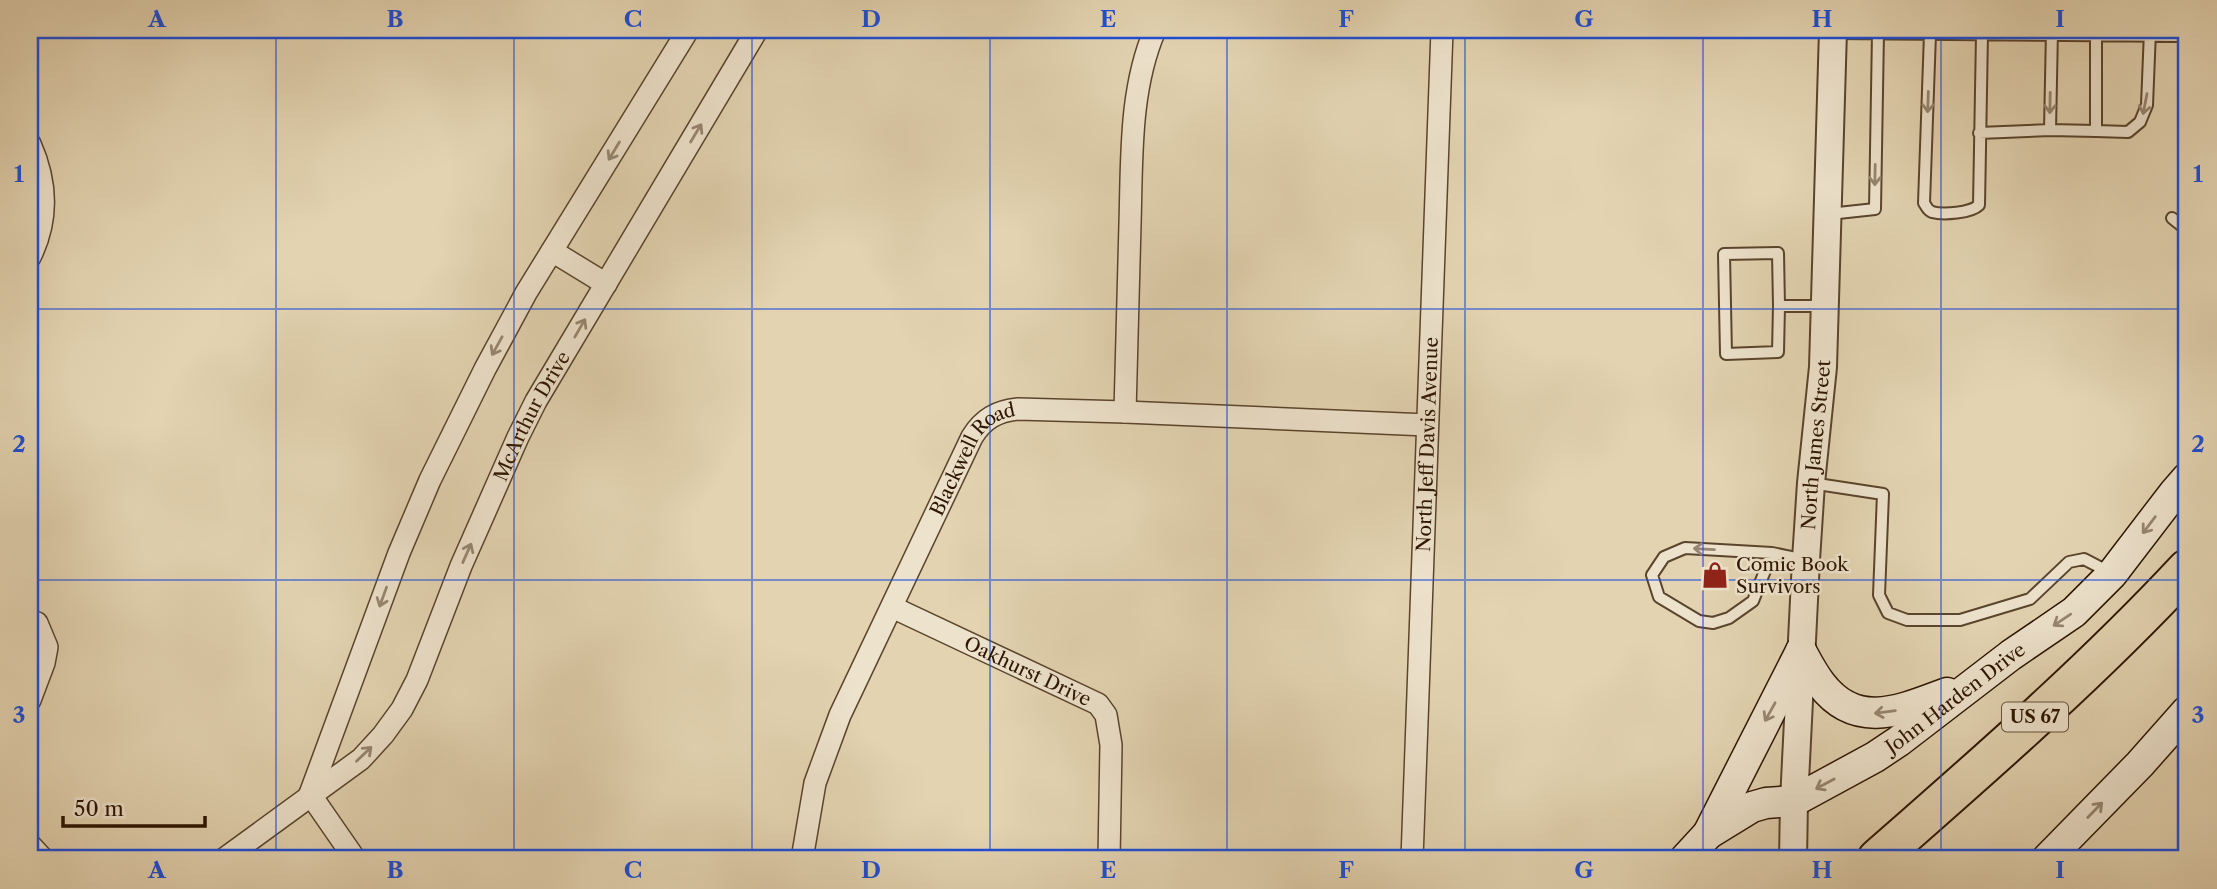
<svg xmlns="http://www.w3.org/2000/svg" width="2217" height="889" viewBox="0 0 2217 889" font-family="'Libre Caslon Text',serif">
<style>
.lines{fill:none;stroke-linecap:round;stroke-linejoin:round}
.service-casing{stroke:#5a442c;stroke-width:14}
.minor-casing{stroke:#5a442c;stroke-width:24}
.tertiary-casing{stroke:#5a442c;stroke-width:30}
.secondary-casing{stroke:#2d1500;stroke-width:33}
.motorway-casing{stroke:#2d1500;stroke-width:42}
.service{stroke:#ede2cc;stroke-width:10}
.minor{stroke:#ede2cc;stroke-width:21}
.tertiary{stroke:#ede2cc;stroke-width:26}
.secondary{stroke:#ede2cc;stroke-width:30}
.motorway{stroke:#e3d3b1;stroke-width:38}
.oneway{stroke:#978670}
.grid{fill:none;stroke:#1d4ed8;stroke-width:2;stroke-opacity:0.55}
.labels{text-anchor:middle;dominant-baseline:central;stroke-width:5;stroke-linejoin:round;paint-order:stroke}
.shield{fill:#ede2cc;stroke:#67523d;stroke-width:2}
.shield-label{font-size:18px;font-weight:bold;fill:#2d1500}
.street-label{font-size:19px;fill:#2d1500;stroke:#ede2cc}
.poi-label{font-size:19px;fill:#2d1500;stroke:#ede2cc;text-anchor:start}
.neatline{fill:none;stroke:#1d4ed8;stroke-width:2.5}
.grid-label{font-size:23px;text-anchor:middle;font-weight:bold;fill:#1d4ed8}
</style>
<rect width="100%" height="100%" fill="#e3d3b1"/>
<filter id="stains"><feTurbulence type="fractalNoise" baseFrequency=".00286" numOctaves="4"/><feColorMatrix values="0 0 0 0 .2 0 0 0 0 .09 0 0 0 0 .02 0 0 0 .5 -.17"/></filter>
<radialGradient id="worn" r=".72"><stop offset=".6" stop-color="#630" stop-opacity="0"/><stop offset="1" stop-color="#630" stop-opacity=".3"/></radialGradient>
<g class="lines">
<defs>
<path id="service" d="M2052 30 2050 130 2096 131
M2096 30V131L2128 132 2140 122 2147 105 2150 31
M1833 33 2187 36
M1930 34 1924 203C1927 207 1927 210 1932 212 1943 215 1971 213 1979 205L1982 34
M1979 133 2050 130
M1829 214 1875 209 1878 33
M2172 218 2187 230
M1779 306 1778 253 1724 254 1726 354 1778 352 1779 306H1823
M1811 483 1883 494 1879 595 1888 613 1907 620H1960L2030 599 2069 562 2084 559 2109 572
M1772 553 1753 601 1729 618 1713 623 1699 621 1659 597 1652 575 1664 557 1685 548 1772 553 1806 560"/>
<g id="minor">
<path d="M30 144C47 182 49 219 30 257"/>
<path d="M552 251 606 284"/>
<path d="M1125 412C1127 349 1128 287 1130 224 1132 160 1129 90 1155 30"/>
<path id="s1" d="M892 607 1098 704 1106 715 1111 745 1109 859"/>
<path d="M30 620 37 623 47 647 44 663 30 700"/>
<path d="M310 794 399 553 430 480 485 369 526 293 688 30"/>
<path d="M310 794 355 859"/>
<path d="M30 845 43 859"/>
<path id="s2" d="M224 859 361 759 383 735 402 709 417 680 461 566 518 437 536 401 757 30"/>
<path id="s3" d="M802 859 815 783 840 715 972 437C983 419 997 411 1018 409L1125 412 1427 425"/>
<path id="s4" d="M1412 859 1442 30"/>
</g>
<g id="tertiary">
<path id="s5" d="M1793 859 1794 801 1806 560 1811 483 1823 367 1833 30"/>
</g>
<g id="secondary">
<path d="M1801 651C1807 662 1813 674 1821 684 1857 731 1901 710 1947 693"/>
<path d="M1708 834 1801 651"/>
<path id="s6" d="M1685 859 1708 834 1752 807 1766 803 1794 801 1875 757 1899 741 2011 655 2074 612 2112 574 2174 493 2187 478"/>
<path d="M2047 859 2140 764 2187 711"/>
</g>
<path id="motorway" d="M1877 859C1983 766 2091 672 2187 569"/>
</defs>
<use href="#service" class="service-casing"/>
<use href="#minor" class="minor-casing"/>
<use href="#tertiary" class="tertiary-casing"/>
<use href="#secondary" class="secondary-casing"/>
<use href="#motorway" class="motorway-casing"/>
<use href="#service" class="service"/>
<use href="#minor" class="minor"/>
<use href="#tertiary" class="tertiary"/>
<use href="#secondary" class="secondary"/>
<use href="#motorway" class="motorway"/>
</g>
<defs><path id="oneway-shaft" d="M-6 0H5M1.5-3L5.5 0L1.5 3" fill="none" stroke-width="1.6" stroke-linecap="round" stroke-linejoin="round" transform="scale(1.75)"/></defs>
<g class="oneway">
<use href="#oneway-shaft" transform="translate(1928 102) rotate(92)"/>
<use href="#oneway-shaft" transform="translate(2050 103) rotate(91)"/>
<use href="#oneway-shaft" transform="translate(2145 104) rotate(101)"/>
<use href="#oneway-shaft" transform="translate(696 133) rotate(-59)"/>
<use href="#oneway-shaft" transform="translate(614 151) rotate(121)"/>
<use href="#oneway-shaft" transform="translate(1875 175) rotate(91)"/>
<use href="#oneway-shaft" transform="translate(580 328) rotate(-60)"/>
<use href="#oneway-shaft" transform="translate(497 346) rotate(119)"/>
<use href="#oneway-shaft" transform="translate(2149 525) rotate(127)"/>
<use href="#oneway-shaft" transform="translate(1704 549) rotate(-177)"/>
<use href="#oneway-shaft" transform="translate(467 553) rotate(-66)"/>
<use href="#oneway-shaft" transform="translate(383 597) rotate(110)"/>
<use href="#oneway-shaft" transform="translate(2062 620) rotate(146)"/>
<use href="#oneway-shaft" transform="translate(1770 712) rotate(119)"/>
<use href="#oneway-shaft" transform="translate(1885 712) rotate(172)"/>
<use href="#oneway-shaft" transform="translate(364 754) rotate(-44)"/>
<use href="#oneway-shaft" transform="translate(1825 784) rotate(152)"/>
<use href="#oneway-shaft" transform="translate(2095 810) rotate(-46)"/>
</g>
<path class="grid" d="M276 30V859M514 30V859M752 30V859M990 30V859M1227 30V859M1465 30V859M1703 30V859M1941 30V859M30 309H2187M30 580H2187"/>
<defs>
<symbol id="shop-bare" viewBox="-9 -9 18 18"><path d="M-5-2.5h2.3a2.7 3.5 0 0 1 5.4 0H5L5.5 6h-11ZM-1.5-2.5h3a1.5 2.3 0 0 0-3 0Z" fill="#8f2418" stroke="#ede2cc" stroke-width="2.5" paint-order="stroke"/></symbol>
</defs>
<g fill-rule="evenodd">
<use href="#shop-bare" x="1696" y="556" width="38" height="38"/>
</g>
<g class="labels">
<rect class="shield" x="2002" y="702.5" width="66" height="29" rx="5"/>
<g class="shield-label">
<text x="2035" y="717">US 67</text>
</g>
<g class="street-label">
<text stroke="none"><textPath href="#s2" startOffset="555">McArthur Drive</textPath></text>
<text stroke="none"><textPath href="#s4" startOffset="415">North Jeff Davis Avenue</textPath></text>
<text stroke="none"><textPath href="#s5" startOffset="415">North James Street</textPath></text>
<text stroke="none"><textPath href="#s3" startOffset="441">Blackwell Road</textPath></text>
<text stroke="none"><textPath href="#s1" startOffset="150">Oakhurst Drive</textPath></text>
<text stroke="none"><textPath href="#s6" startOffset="320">John Harden Drive</textPath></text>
</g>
<g class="poi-label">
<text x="1736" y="564">Comic Book<tspan x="1736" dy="22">Survivors</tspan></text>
</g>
</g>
<rect width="2217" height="889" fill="none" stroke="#e3d3b1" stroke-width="77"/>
<path d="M63 816v10h142v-10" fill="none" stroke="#2d1500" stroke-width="3.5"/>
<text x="74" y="816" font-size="21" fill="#2d1500" stroke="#ede2cc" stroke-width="5" paint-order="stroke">50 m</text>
<rect x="38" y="38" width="2140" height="812" class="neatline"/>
<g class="grid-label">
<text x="157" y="27">A</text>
<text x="395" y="27">B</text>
<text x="633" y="27">C</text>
<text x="871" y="27">D</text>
<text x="1108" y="27">E</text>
<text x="1346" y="27">F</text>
<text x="1584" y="27">G</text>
<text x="1822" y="27">H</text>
<text x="2060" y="27">I</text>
<text x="19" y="182">1</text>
<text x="2198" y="182">1</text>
<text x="19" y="452">2</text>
<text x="2198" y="452">2</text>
<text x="19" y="723">3</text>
<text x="2198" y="723">3</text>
<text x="157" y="878">A</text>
<text x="395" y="878">B</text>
<text x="633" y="878">C</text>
<text x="871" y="878">D</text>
<text x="1108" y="878">E</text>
<text x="1346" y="878">F</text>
<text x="1584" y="878">G</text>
<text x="1822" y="878">H</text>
<text x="2060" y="878">I</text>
</g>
<rect width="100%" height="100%" filter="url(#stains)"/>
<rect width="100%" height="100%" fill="url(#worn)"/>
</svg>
